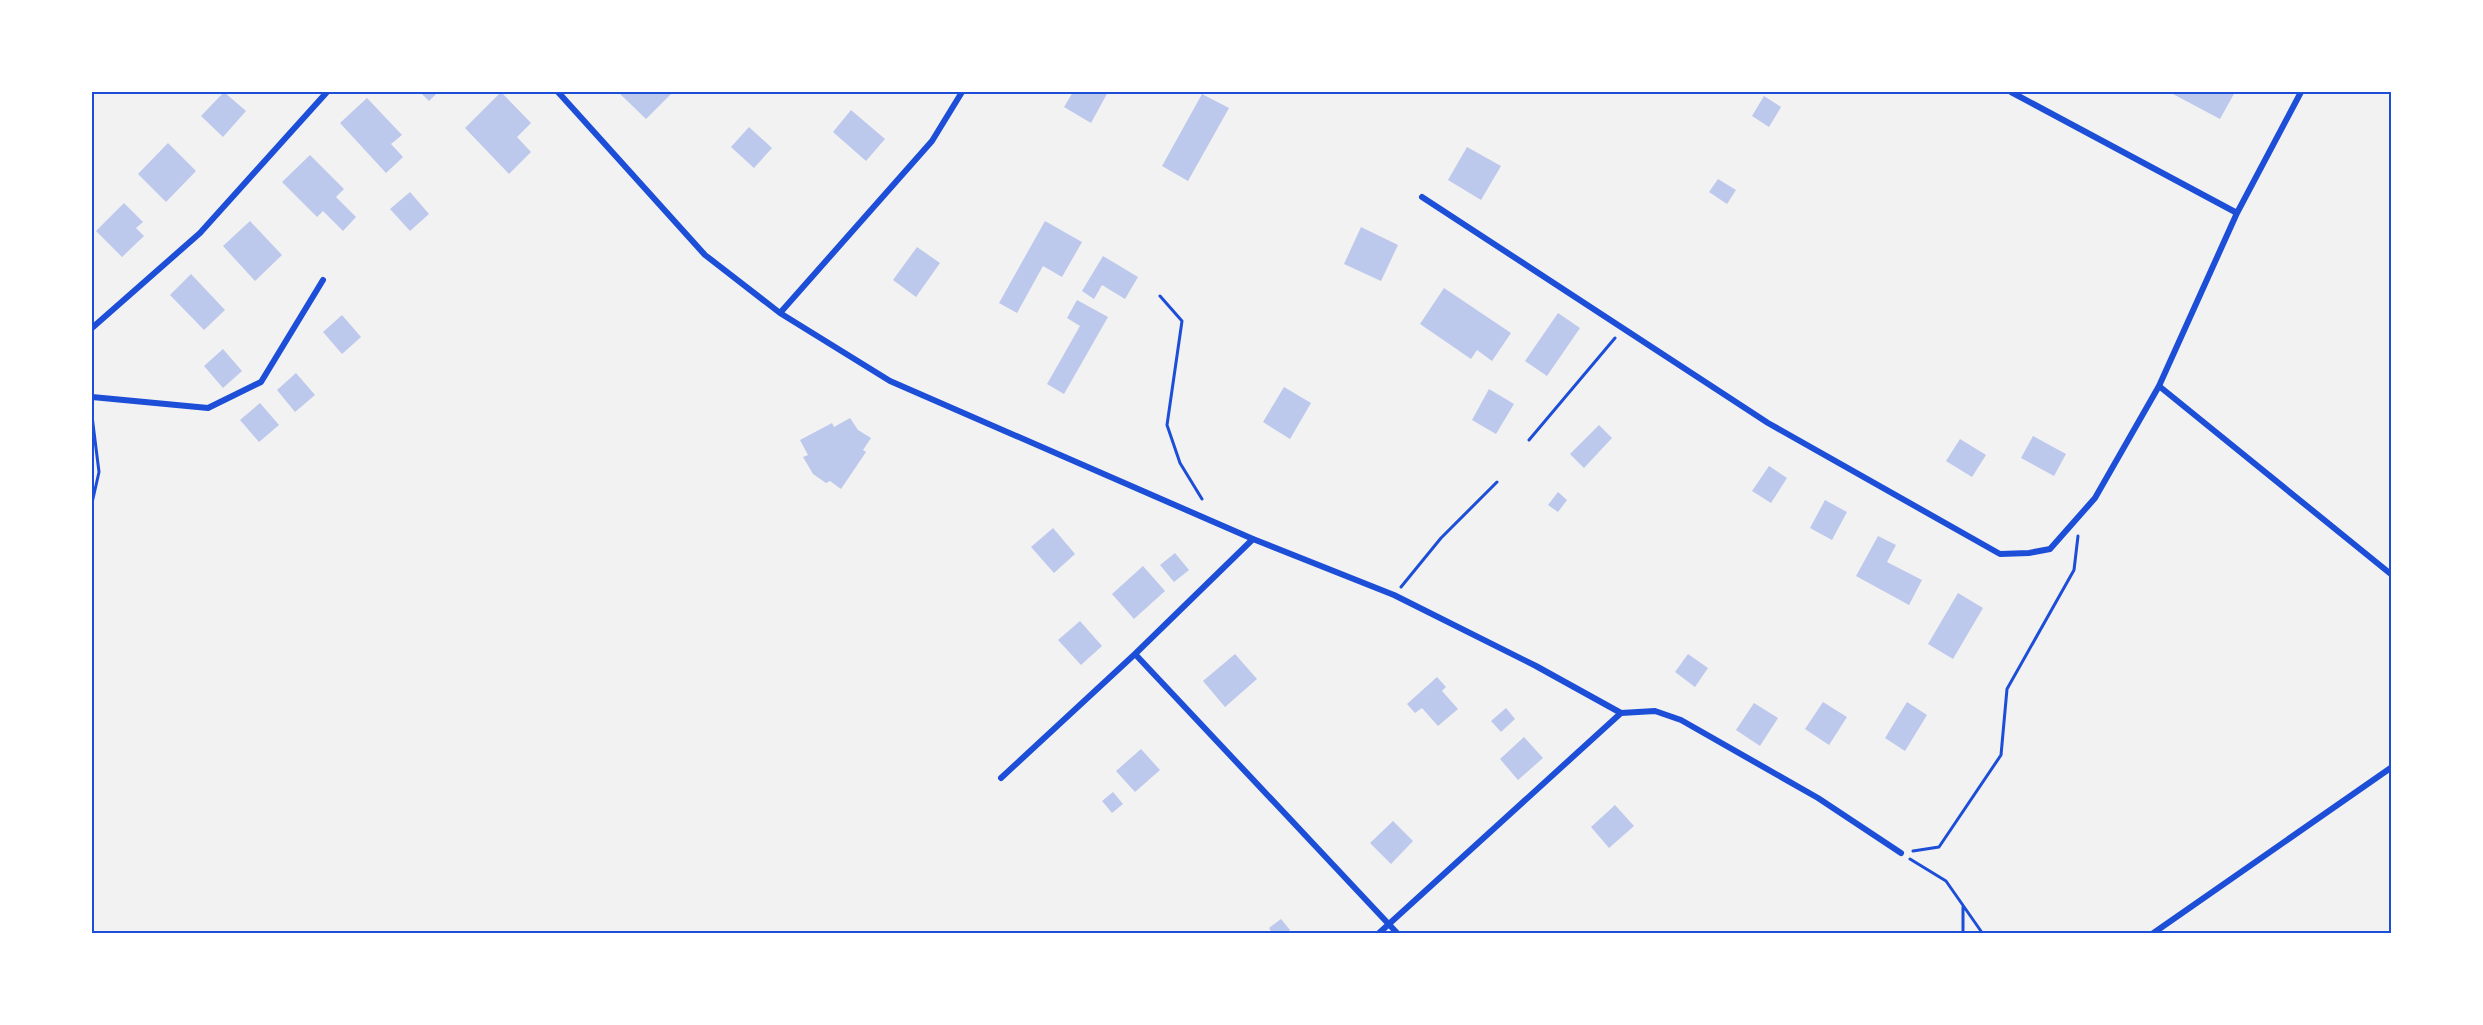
<svg xmlns="http://www.w3.org/2000/svg" width="2483" height="1025" viewBox="0 0 2483 1025" font-family="Commissioner,sans-serif">
<style>
.building{fill:#bdc9ec}
.lines{fill:none;stroke-linecap:round;stroke-linejoin:round}
.path{stroke:#1d4ed8;stroke-width:3}
.minor{stroke:#1d4ed8;stroke-width:6}
.neatline{fill:none;stroke:#1d4ed8;stroke-width:2}
</style>
<rect width="100%" height="100%" fill="#f2f2f2"/>
<path class="building" d="M224 92 246 111 223 137 201 116Z
M420 92H438L429 101Z
M501 92 531 123 517 137 531 152 509 174 465 128Z
M618 92H673L646 119Z
M1073 92H1108L1091 123 1064 107Z
M2174 92H2235L2220 119 2173 94Z
M1202 94 1229 108 1188 181 1162 166Z
M1764 96 1781 107 1769 127 1752 116Z
M367 98 402 135 391 144 403 157 386 173 340 123Z
M851 110 885 139 866 161 833 132Z
M749 127 772 148 754 168 731 147Z
M168 143 196 171 166 202 138 174Z
M1467 147 1501 166 1481 200 1448 180Z
M310 155 344 189 336 197 356 217 343 231 323 211 317 217 282 182Z
M1718 179 1736 190 1727 204 1709 192Z
M410 192 429 214 410 231 390 209Z
M124 203 143 222 136 228 144 236 122 257 96 231Z
M250 221 282 255 255 281 223 246Z
M1045 221 1082 242 1062 277 1043 266 1017 313 999 303Z
M1361 227 1398 245 1381 281 1344 264Z
M917 247 940 263 916 297 893 280Z
M1103 256 1138 277 1125 299 1102 285 1094 299 1082 291Z
M191 274 225 310 204 330 170 295Z
M1444 288 1511 333 1492 361 1477 350 1471 359 1420 324Z
M1077 300 1108 317 1064 394 1047 384 1080 326 1067 318Z
M1558 313 1580 328 1547 376 1525 361Z
M342 315 361 337 342 354 323 332Z
M223 349 242 371 223 388 204 366Z
M296 373 315 395 295 412 277 390Z
M1284 387 1311 403 1290 439 1263 422Z
M1489 389 1514 404 1496 434 1472 420Z
M260 403 279 425 259 442 240 420Z
M850 418 858 430 871 438 863 450 866 452 841 489 830 481 826 483 813 474 803 457 808 455 800 440 832 423 834 427Z
M1599 425 1612 438 1584 468 1570 454Z
M2033 436 2066 454 2054 476 2021 458Z
M1960 439 1986 455 1972 477 1946 461Z
M1769 466 1787 478 1771 503 1752 491Z
M1558 492 1567 500 1558 512 1548 505Z
M1825 500 1847 512 1832 540 1810 528Z
M1053 528 1075 554 1054 573 1031 547Z
M1878 536 1896 545 1887 562 1922 580 1909 605 1856 576Z
M1175 553 1189 570 1174 582 1160 565Z
M1143 566 1165 591 1134 619 1112 594Z
M1958 593 1983 608 1953 659 1928 644Z
M1080 621 1102 646 1081 665 1058 640Z
M1235 654 1257 679 1225 707 1203 681Z
M1688 654 1708 668 1695 687 1675 672Z
M1437 677 1446 687 1442 691 1458 709 1438 726 1422 708 1415 713 1407 704Z
M1823 702 1847 717 1829 745 1805 729Z
M1907 702 1927 715 1905 751 1885 738Z
M1754 703 1778 718 1760 746 1736 730Z
M1506 708 1515 719 1501 732 1491 721Z
M1524 737 1543 758 1518 780 1500 759Z
M1141 749 1160 770 1135 792 1116 771Z
M1113 792 1123 804 1112 813 1102 801Z
M1615 805 1634 826 1609 848 1591 827Z
M1393 821 1413 841 1391 864 1370 843Z
M1281 919 1290 930 1286 934H1273L1269 928Z"/>
<g class="lines">
<path class="path" d="M1160 296 1182 321 1167 425 1180 463 1202 499
M92 416 99 472 92 503
M1529 440 1615 338
M1401 587 1441 538 1497 482
M1913 851 1939 847 2001 755 2007 689 2074 570 2078 536
M1910 859 1946 881 1983 934
M1963 934V907"/>
<path class="minor" d="M558 92 705 255 780 313 890 381 1253 539 1394 595 1536 666 1621 713 1655 711 1681 720 1818 798 1901 853
M2011 92 2237 213
M1422 197 1768 423 2000 554 2029 553 2050 549 2095 498 2159 386 2237 213 2301 92
M780 313 932 141 962 92
M92 328 200 233 327 92
M2159 386 2392 575
M92 397 208 408 261 382 323 280
M1135 654 1398 934
M1001 778 1135 654 1253 539
M1378 934 1621 713
M2152 934 2392 767"/>
</g>
<rect width="2483" height="1025" fill="none" stroke="#ffffff" stroke-width="186"/>
<rect x="93" y="93" width="2297" height="839" class="neatline"/>
</svg>
